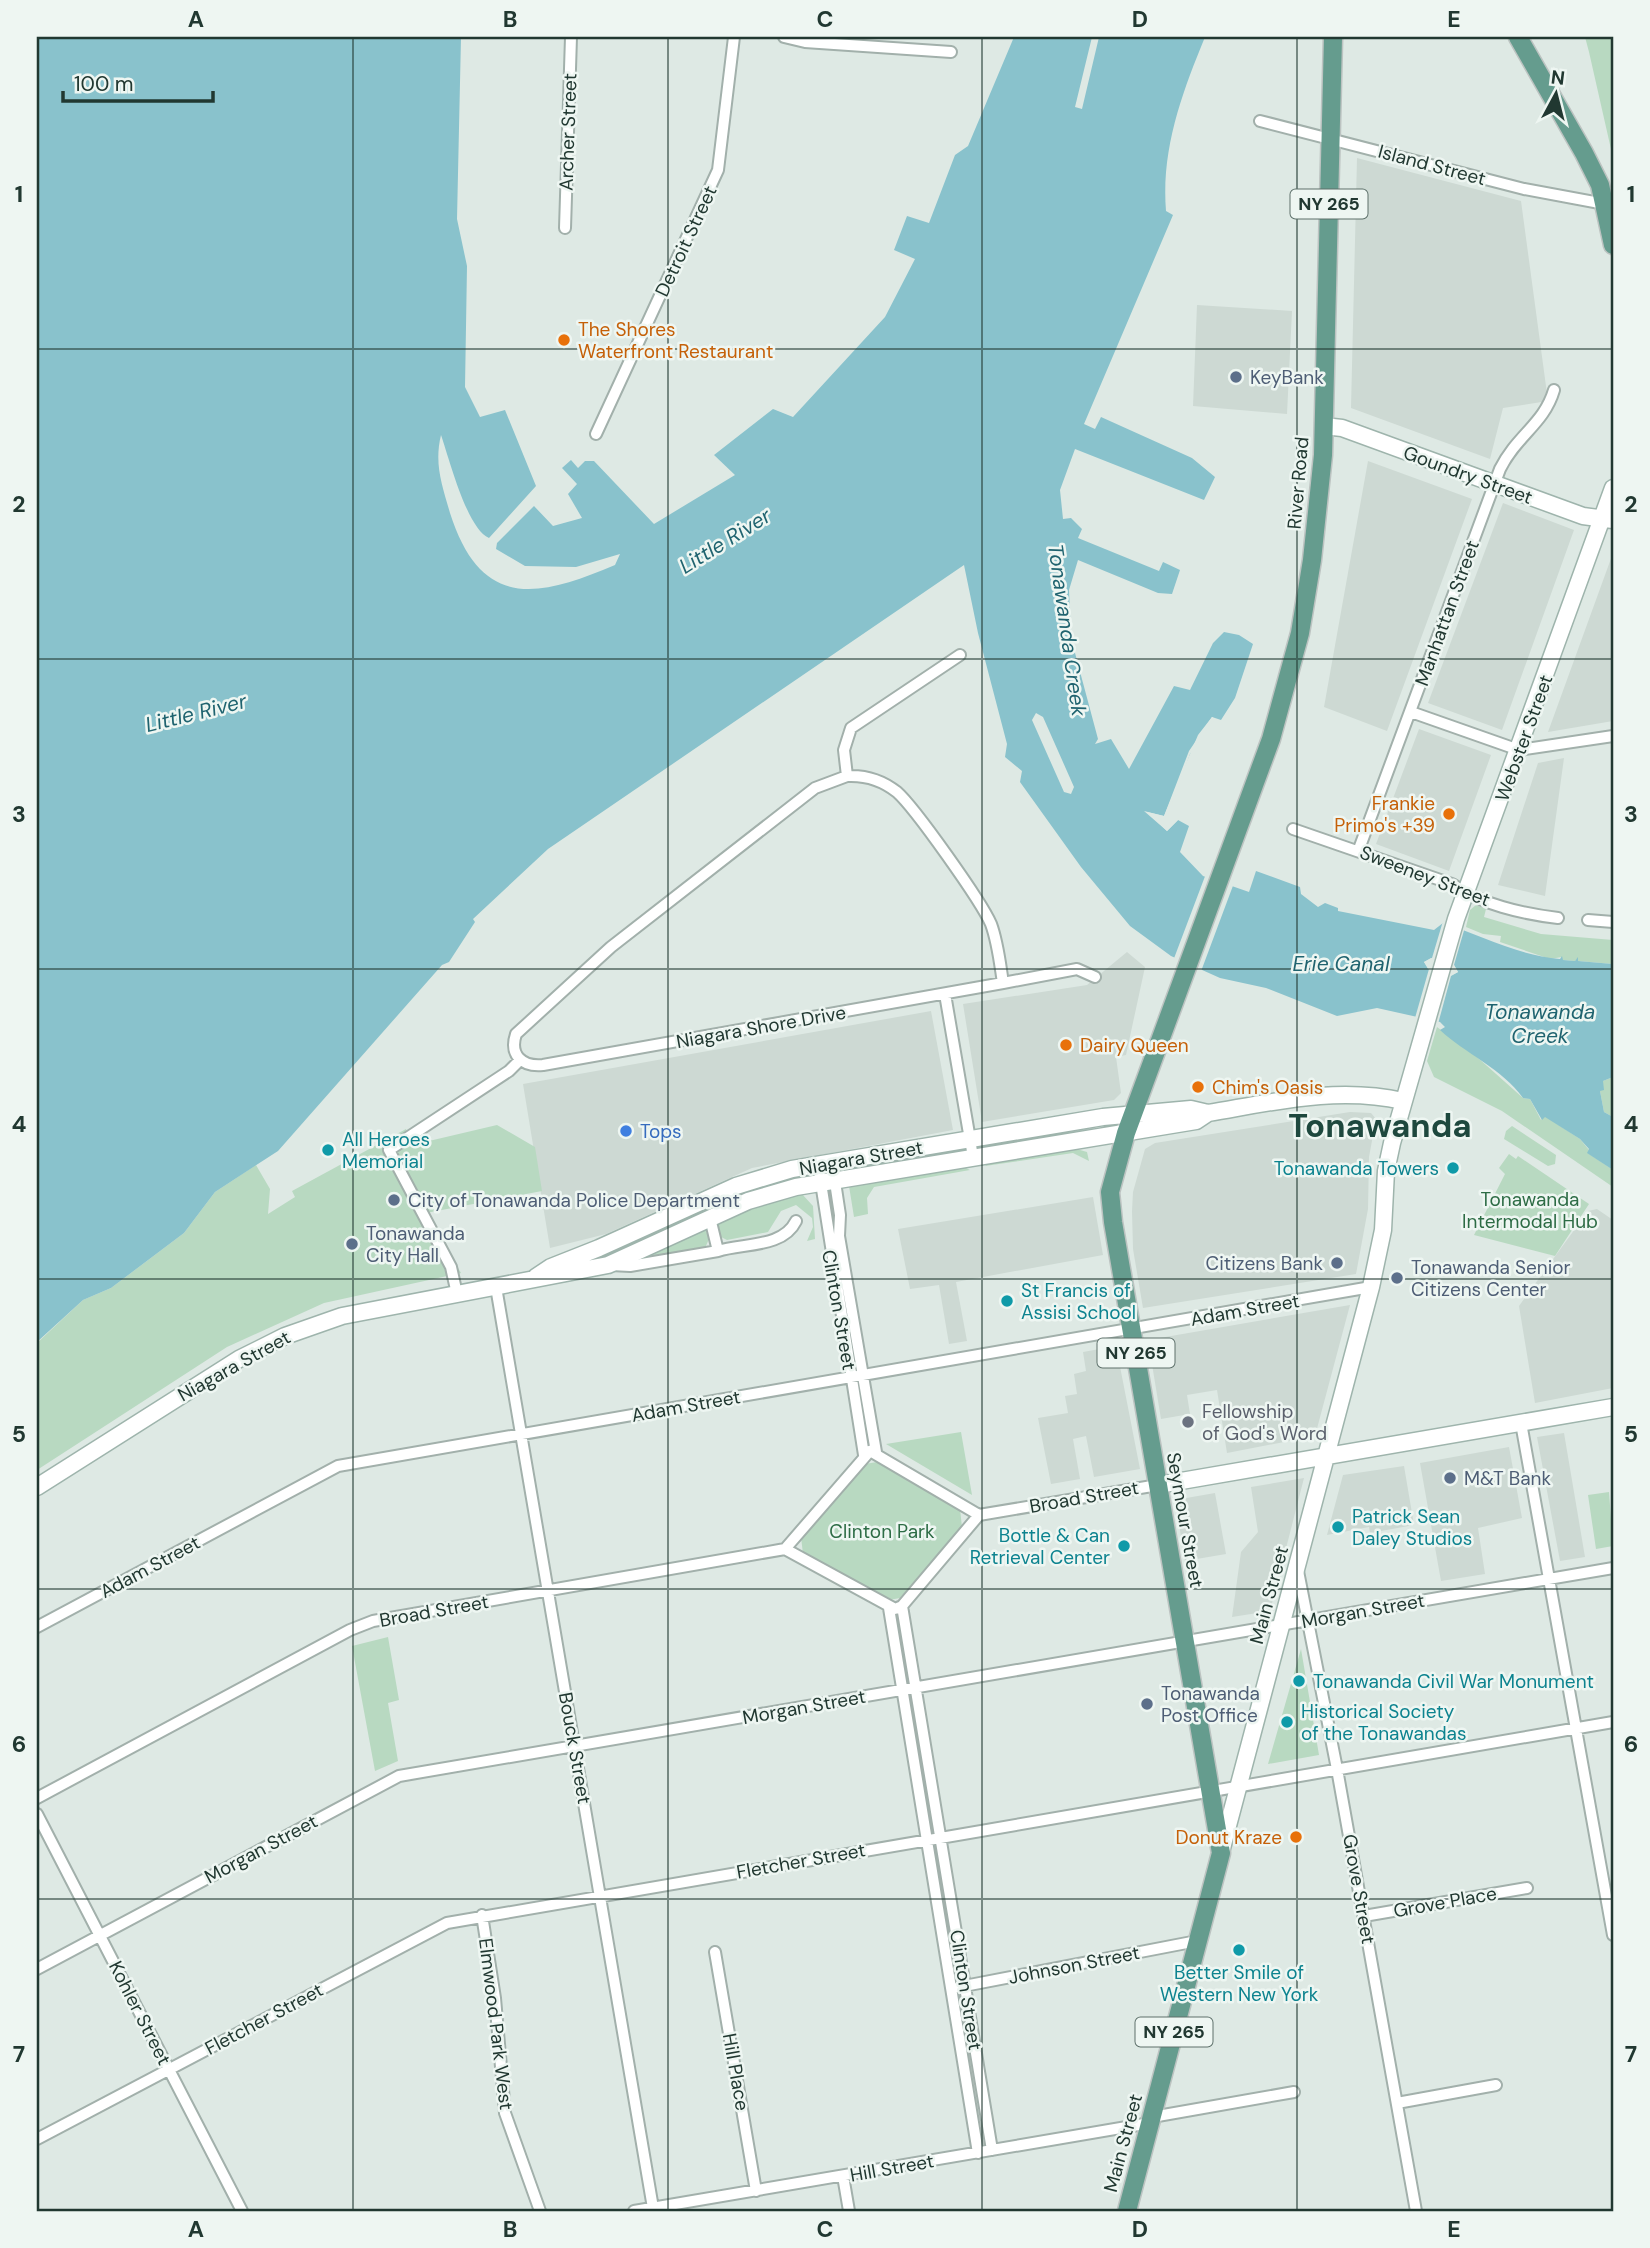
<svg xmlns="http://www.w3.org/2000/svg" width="1650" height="2248" viewBox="0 0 1650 2248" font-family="'DM Sans',sans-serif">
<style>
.built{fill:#cdd9d3}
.green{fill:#b8d9c1}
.water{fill:#89c2cc;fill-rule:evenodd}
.pier{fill:#dee9e4}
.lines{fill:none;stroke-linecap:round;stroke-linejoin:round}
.street-casing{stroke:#a2b0ab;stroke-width:14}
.secondary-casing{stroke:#9eb4ac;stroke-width:19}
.primary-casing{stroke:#bcc3c1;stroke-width:21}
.street{stroke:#fff;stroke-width:10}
.secondary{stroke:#fff;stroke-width:16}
.primary{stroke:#659c8e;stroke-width:18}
.grid{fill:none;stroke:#213831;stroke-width:2;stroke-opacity:0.55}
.food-dot{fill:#e8710a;stroke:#eef6f2;stroke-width:2.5}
.service-dot{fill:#5c6f8a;stroke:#eef6f2;stroke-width:2.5}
.shop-dot{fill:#3f7fe0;stroke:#eef6f2;stroke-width:2.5}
.culture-dot{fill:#0f9aa8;stroke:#eef6f2;stroke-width:2.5}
.worship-dot{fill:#6b7280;stroke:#eef6f2;stroke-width:2.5}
.labels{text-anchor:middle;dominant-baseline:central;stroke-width:5;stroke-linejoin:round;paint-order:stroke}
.shield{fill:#eef6f2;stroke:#5e716b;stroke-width:2}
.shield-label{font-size:18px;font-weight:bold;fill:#213831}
.street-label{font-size:19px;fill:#213831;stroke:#eef6f2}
.food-label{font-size:19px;fill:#c56008;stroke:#eef6f2;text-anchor:start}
.service-label{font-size:19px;fill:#4e5e75;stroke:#eef6f2;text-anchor:start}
.shop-label{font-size:19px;fill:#366cbe;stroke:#eef6f2;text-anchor:start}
.culture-label{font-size:19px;fill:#0d838f;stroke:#eef6f2;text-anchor:start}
.park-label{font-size:19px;fill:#2d6c45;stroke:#eef6f2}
.worship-label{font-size:19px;fill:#5b616d;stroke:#eef6f2;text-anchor:start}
.water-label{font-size:21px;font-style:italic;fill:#1f636f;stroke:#eef6f2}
.town-label{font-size:33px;font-weight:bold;fill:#1e483e;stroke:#eef6f2}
.neatline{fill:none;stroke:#213831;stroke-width:2.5}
.grid-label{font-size:23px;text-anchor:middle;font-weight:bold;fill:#213831}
</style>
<rect width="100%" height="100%" fill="#dee9e4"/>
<path class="built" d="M1357 158 1521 201 1548 401 1503 408 1490 459 1351 408Z
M1197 305 1292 311 1287 414 1193 406Z
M1368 461 1472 499 1387 731 1324 707Z
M1503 503 1574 530 1502 730 1428 703Z
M1613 553V721L1548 732Z
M1419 729 1491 755 1449 871 1376 844Z
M1564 758 1545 896 1498 885 1538 763Z
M1127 952 1145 967 1126 1055 1116 1057 1121 1093 1114 1100 982 1122 963 1004 1087 985Z
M931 1011 953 1130 752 1168 606 1234 550 1248 523 1084Z
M1350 1112 1371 1113 1376 1119 1369 1157 1368 1209 1356 1274 1143 1308 1133 1249 1132 1211 1133 1192 1145 1149 1155 1143Z
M1093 1197 1103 1255 956 1282 967 1341 949 1344 939 1285 910 1289 898 1229Z
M1597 1209 1613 1220V1388L1535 1403 1519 1306 1588 1211Z
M1350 1305 1315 1436 1227 1453 1217 1390 1187 1395 1190 1414 1161 1419 1148 1340Z
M1116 1346 1140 1469 1094 1477 1086 1436 1073 1439 1080 1479 1051 1484 1038 1418 1068 1413 1065 1396 1077 1394 1074 1374 1086 1371 1083 1352Z
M1564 1433 1585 1557 1560 1561 1537 1437Z
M1509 1447 1522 1518 1478 1528 1485 1574 1441 1581 1420 1463Z
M1404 1466 1414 1525 1370 1533 1369 1527 1327 1535 1343 1475Z
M1304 1478 1270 1611 1232 1617 1241 1552 1258 1532 1251 1487Z
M1215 1493 1226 1554 1185 1561 1175 1500Z"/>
<path class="green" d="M1585 37H1613V158L1589 52Z
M1476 905 1486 909 1484 917 1541 934 1613 940V964L1578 961V958L1575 961 1562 960V957L1550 959 1500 942 1501 936 1483 934 1466 927 1470 910Z
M1437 1027 1477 1057 1523 1098 1530 1099 1541 1120 1545 1116 1580 1139 1589 1150 1588 1153 1613 1170V1187L1502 1111 1434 1077 1427 1061Z
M1613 1077V1117L1604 1112 1600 1091 1603 1081Z
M497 1125 535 1147 542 1191 426 1213 461 1273 324 1303 227 1347 37 1470V1343L83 1300 111 1288 184 1233 215 1192 256 1165 270 1189 268 1214 295 1197 292 1191 406 1129 412 1145Z
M1512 1126 1556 1155 1555 1164 1548 1166 1504 1139 1506 1131Z
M1073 1148 1087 1152 1089 1161 1073 1153 985 1166 991 1161Z
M1509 1154 1516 1159 1518 1156 1589 1204 1555 1256 1474 1235 1505 1174 1499 1168Z
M962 1166 970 1170 874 1187 867 1198 868 1214 854 1217 849 1186Z
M802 1194 813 1206 815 1239 807 1241 813 1227 812 1218 796 1205 781 1211 768 1232 727 1240 719 1236V1222L756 1206Z
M717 1200 719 1205 710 1211 601 1260 587 1261Z
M705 1228 709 1239 705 1248 636 1261Z
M961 1432 972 1495 886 1444Z
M877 1462 960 1509 962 1527 900 1598 889 1600 803 1554 801 1537 865 1464Z
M1609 1492 1613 1546 1596 1549 1588 1495Z
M388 1637 399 1700 388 1703 398 1761 375 1771 352 1646Z
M1301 1649 1319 1755 1268 1764Z"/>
<path class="water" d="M37 37H461L457 219 467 266 465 387 480 417 505 410 536 486 489 538C467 529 449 458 441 435 434 464 442 485 450 513 481 610 537 598 615 565L620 554 576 567 525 566 496 549 497 543 534 506 553 526 582 518 568 494 577 484 562 468 571 460 578 468 585 461H594L654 524 735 475 714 455 773 409 793 417 885 317 915 259 894 250 907 216 929 223 955 155 968 146 1014 37H1205C1182 93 1161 149 1166 211L1173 215 1084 424 1095 429 1101 417 1192 458 1215 477 1204 500 1075 449 1060 490 1063 519 1071 518 1082 529 1078 538 1159 571 1163 562 1180 570 1172 594 1158 593 1078 560 1069 590 1071 638 1098 739 1095 744 1111 739 1129 769 1174 686 1190 690 1213 643 1224 632 1239 635 1253 644 1235 698 1221 720 1212 717 1198 735 1164 816 1147 812 1167 831 1178 820 1189 826 1180 852 1203 876 1249 892 1256 871 1300 887 1301 894 1318 907 1325 903 1338 908V911L1434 930 1443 923C1481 935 1519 956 1560 959L1562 956 1563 960 1575 961 1578 957V961L1613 964V1077L1603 1081 1604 1090 1600 1091 1604 1112 1613 1117V1170L1587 1153 1589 1149 1580 1139 1545 1117 1542 1120 1530 1099 1523 1098C1503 1069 1464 1053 1440 1030L1445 1027 1440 1022 1377 1008 1337 1016 1266 988 1220 978 1171 956 1130 926 1081 867 1020 782 1022 771 1005 757 1007 744 978 633 964 565 548 849 473 919 475 922 449 962 442 965 278 1151 215 1192 184 1233 111 1288 83 1300 37 1342ZM1431 958 1454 965 1458 972 1450 976 1428 969 1424 962Z"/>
<path class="pier" d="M1092 37H1099L1082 109 1075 107Z
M1036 713 1043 717 1074 787 1071 794 1064 792 1032 720Z
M1212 717 1215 719 1190 754 1167 818H1158L1167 826 1175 818 1178 820 1167 831 1144 811 1164 816 1189 751Z
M1207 871 1234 883 1200 974 1173 961Z
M1443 921 1465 927 1454 965 1458 972 1451 976 1438 1024 1415 1018 1429 969 1424 962 1432 958Z"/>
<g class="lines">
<defs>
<path id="street" d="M784 37 805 42 951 52
M1260 121 1524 189 1605 204
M565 228 571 37
M596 434 718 170 734 37
M1411 712 1519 750 1613 736
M847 776C866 775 882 780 897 792 915 808 981 901 991 924 998 943 1000 964 1003 983L543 1065C522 1067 509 1055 516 1034L611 947 815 788Z
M847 776 844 750 851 728 960 655
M1293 829 1452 884C1480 904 1523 914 1558 918
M1359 849 1500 469C1517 435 1544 424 1554 390
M1588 920 1613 922
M1003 983 1077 969 1095 977
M945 994 973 1157
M832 1162 840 1215 839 1236 876 1452
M818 1164 864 1455
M710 1218 718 1251C743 1243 783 1248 796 1221
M611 1265 630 1266 718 1251
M496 1287 653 2208
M457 1294 451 1267 389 1150 509 1071 520 1060
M1521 1423 1613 1935
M979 1515 1158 1485
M785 1549 870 1451 979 1515
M785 1549 895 1609 902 1606 979 1515
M1298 1571 1337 1769 1416 2211
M902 1606 992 2150
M889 1608 978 2153
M37 1627 338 1466 1371 1287
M37 1798 350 1630 373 1621 785 1549
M37 1814 242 2211
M482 1915 495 1998 505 2113 540 2211
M1364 1916 1527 1888
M715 1952 756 2191
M37 1969 399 1776 1613 1568
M959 1987 1197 1941
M1397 2103 1496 2085
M1152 2117 1294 2092
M37 2139 447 1923 1613 1722
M843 2176 849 2211
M634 2211 1150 2123"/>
<path id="secondary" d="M1324 426 1342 428 1583 516 1613 520
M536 1277 551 1267 599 1248 736 1186 792 1169 1103 1117 1191 1109 1208 1113C1274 1102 1337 1086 1403 1101
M1158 1485 1613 1407
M37 1487 239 1359 285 1336 342 1316 608 1265 748 1201 796 1187 1196 1121 1208 1113
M1221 1852 1371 1287 1383 1230 1386 1171 1392 1143 1456 919 1613 488"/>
<path id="primary" d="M1518 37 1584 153 1600 185 1613 245
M1127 2211 1221 1853 1113 1222 1110 1192 1126 1133 1271 739 1300 633 1312 560 1323 455 1333 37"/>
</defs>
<use href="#street" class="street-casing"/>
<use href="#secondary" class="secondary-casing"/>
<use href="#primary" class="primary-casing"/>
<use href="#street" class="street"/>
<use href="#secondary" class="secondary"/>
<use href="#primary" class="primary"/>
</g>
<path class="grid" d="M353 37V2211M668 37V2211M982 37V2211M1297 37V2211M37 349H1613M37 659H1613M37 969H1613M37 1279H1613M37 1589H1613M37 1899H1613"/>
<g class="food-dot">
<circle cx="564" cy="340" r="7"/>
<circle cx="1449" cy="814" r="7"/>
<circle cx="1066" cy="1045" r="7"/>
<circle cx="1198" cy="1087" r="7"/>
<circle cx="1296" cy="1837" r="7"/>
</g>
<g class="service-dot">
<circle cx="1236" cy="377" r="7"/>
<circle cx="394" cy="1200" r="7"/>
<circle cx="352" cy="1244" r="7"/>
<circle cx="1337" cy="1263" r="7"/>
<circle cx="1397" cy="1278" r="7"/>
<circle cx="1450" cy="1478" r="7"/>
<circle cx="1147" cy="1704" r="7"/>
</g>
<circle class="shop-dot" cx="626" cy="1131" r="7"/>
<g class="culture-dot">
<circle cx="328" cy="1150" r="7"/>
<circle cx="1453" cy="1168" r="7"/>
<circle cx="1007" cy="1301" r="7"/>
<circle cx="1338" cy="1527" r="7"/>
<circle cx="1124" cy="1546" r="7"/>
<circle cx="1299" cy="1681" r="7"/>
<circle cx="1287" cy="1722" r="7"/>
<circle cx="1239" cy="1950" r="7"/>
</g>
<circle class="worship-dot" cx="1188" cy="1422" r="7"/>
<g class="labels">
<g class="shield">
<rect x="1290.5" y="189.5" width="77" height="29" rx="5"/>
<rect x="1097.5" y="1338.5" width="77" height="29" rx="5"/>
<rect x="1135.5" y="2017.5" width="77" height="29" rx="5"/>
</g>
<g class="shield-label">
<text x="1329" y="204">NY 265</text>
<text x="1136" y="1353">NY 265</text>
<text x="1174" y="2032">NY 265</text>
</g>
<g class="street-label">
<text transform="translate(568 132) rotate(-88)">Archer Street</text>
<text transform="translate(1432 165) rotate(15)">Island Street</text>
<text transform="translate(686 241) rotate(-65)">Detroit Street</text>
<text transform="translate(1468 475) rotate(20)">Goundry Street</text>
<text transform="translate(1298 483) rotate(-85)">River Road</text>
<text transform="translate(1447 613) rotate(-70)">Manhattan Street</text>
<text transform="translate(1524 738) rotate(-70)">Webster Street</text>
<text transform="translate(1425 876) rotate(21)">Sweeney Street</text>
<text transform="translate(761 1027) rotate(-10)">Niagara Shore Drive</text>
<text transform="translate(861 1158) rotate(-10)">Niagara Street</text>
<text transform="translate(839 1310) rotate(80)">Clinton Street</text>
<text transform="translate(1245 1310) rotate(-10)">Adam Street</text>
<text transform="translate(234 1366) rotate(-29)">Niagara Street</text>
<text transform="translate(686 1406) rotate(-10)">Adam Street</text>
<text transform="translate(1084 1497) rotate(-10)">Broad Street</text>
<text transform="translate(1185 1520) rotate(80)">Seymour Street</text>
<text transform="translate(150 1567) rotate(-28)">Adam Street</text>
<text transform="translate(1269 1595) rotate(-75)">Main Street</text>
<text transform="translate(434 1611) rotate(-10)">Broad Street</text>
<text transform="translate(1363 1611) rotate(-10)">Morgan Street</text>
<text transform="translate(804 1707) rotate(-10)">Morgan Street</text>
<text transform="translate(575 1748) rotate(80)">Bouck Street</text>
<text transform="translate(261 1849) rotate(-28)">Morgan Street</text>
<text transform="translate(801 1861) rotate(-10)">Fletcher Street</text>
<text transform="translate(1359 1889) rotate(80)">Grove Street</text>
<text transform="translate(1445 1902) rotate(-10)">Grove Place</text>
<text transform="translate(1074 1965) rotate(-11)">Johnson Street</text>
<text transform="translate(966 1990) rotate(81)">Clinton Street</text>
<text transform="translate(140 2013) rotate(63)">Kohler Street</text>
<text transform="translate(264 2019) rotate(-28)">Fletcher Street</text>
<text transform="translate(496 2024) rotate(83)">Elmwood Park West</text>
<text transform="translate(736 2072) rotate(80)">Hill Place</text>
<text transform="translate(1123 2143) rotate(-75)">Main Street</text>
<text transform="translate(892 2168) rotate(-10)">Hill Street</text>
</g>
<g class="food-label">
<text x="578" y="329">The Shores<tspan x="578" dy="22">Waterfront Restaurant</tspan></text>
<text x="1435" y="803" text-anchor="end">Frankie<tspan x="1435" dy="22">Primo's +39</tspan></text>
<text x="1080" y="1045">Dairy Queen</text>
<text x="1212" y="1087">Chim's Oasis</text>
<text x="1282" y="1837" text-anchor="end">Donut Kraze</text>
</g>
<g class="service-label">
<text x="1250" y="377">KeyBank</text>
<text x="408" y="1200">City of Tonawanda Police Department</text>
<text x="366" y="1233">Tonawanda<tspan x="366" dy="22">City Hall</tspan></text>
<text x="1323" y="1263" text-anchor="end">Citizens Bank</text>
<text x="1411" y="1267">Tonawanda Senior<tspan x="1411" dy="22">Citizens Center</tspan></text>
<text x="1464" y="1478">M&amp;T Bank</text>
<text x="1161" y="1693">Tonawanda<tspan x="1161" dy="22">Post Office</tspan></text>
</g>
<g class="shop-label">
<text x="640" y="1131">Tops</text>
</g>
<g class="culture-label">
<text x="342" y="1139">All Heroes<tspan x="342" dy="22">Memorial</tspan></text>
<text x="1439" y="1168" text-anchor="end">Tonawanda Towers</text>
<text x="1021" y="1290">St Francis of<tspan x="1021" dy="22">Assisi School</tspan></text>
<text x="1352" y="1516">Patrick Sean<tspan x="1352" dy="22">Daley Studios</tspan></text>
<text x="1110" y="1535" text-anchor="end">Bottle &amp; Can<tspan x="1110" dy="22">Retrieval Center</tspan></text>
<text x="1313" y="1681">Tonawanda Civil War Monument</text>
<text x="1301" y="1711">Historical Society<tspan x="1301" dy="22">of the Tonawandas</tspan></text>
<text x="1239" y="1972" text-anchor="middle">Better Smile of<tspan x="1239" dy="22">Western New York</tspan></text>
</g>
<g class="park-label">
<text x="1530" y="1199">Tonawanda<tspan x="1530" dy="22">Intermodal Hub</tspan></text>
<text x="882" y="1531">Clinton Park</text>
</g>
<g class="worship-label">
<text x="1202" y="1411">Fellowship<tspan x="1202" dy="22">of God's Word</tspan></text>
</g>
<g class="water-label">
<text transform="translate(725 541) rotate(-32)">Little River</text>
<text transform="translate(1067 630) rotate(82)">Tonawanda Creek</text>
<text transform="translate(196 713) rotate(-14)">Little River</text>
<text x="1341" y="964">Erie Canal</text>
<text x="1540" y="1012">Tonawanda<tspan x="1540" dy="24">Creek</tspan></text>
</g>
<g class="town-label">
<text x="1380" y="1125">Tonawanda</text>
</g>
</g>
<rect width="1650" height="2248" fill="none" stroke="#eef6f2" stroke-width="77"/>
<g transform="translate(1556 94) rotate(7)" stroke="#eef6f2" stroke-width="5" paint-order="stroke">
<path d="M0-5L12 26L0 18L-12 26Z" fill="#213831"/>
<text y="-10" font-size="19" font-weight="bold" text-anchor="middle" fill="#213831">N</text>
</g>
<path d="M63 91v10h150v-10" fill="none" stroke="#213831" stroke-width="3.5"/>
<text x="74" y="91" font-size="21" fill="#213831" stroke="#eef6f2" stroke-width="5" paint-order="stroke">100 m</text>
<rect x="38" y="38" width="1574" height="2172" class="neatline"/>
<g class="grid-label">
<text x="196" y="27">A</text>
<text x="510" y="27">B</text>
<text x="825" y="27">C</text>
<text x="1140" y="27">D</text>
<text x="1454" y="27">E</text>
<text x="19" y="202">1</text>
<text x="1631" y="202">1</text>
<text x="19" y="512">2</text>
<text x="1631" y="512">2</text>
<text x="19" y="822">3</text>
<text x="1631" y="822">3</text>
<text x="19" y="1132">4</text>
<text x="1631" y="1132">4</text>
<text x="19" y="1442">5</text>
<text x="1631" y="1442">5</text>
<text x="19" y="1752">6</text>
<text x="1631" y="1752">6</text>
<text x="19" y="2062">7</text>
<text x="1631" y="2062">7</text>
<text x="196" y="2237">A</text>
<text x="510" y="2237">B</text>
<text x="825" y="2237">C</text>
<text x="1140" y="2237">D</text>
<text x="1454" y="2237">E</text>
</g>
</svg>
